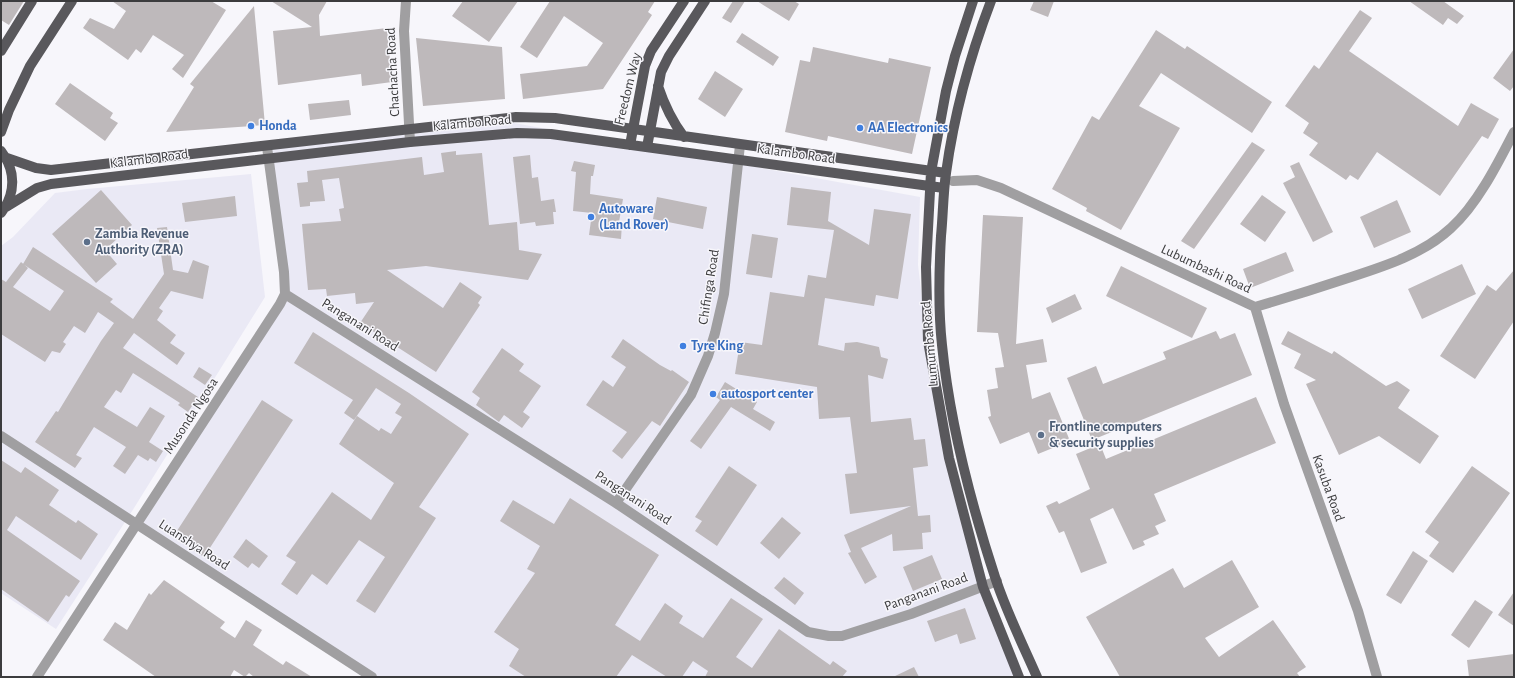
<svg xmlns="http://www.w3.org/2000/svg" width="1515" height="678" viewBox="0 0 1515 678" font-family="'Alegreya Sans',sans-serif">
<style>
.built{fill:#eae9f5}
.building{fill:#beb9bb}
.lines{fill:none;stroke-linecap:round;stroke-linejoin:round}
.minor{stroke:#a09fa1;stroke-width:10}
.major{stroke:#59585c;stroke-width:10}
.shop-dot{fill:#3f7fe0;stroke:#f7f6fb;stroke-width:1.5}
.service-dot{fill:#5c6f8a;stroke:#f7f6fb;stroke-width:1.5}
.labels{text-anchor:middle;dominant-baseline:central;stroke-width:3;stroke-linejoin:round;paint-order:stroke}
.street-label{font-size:14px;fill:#3c3c3e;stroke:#f7f6fb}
.shop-label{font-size:14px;font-weight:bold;fill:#366cbe;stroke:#f7f6fb;text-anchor:start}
.service-label{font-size:14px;font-weight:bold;fill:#4e5e75;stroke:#f7f6fb;text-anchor:start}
</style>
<rect width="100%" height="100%" fill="#f7f6fb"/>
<path class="built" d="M514 123 920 197 918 265 927 340 948 457 985 588 1020 677H370L140 528 288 296 263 150Z
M251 174 265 297 134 508 56 629 1 593V246L13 237 55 193 87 189Z"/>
<path class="building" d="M1 1H24L9 25 1 20Z
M112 1H211L226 10 183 78 172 69 184 55 153 35 141 53 136 49 128 60 83 28 90 18 114 29 126 11Z
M271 1H327L319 15 320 36 387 28 392 82 362 86 361 74 278 85 273 31 312 27Z
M463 1H518L489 42 452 16Z
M550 1H655L648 12 652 15 603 89 523 99 520 74 587 66 603 43 564 16 537 58 520 47Z
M733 1H745L731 23 722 18Z
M757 1H794L799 4 789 21Z
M1034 1H1054L1048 17 1030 10Z
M1409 1H1443L1464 16 1457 24 1448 18 1443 25Z
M254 6 265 125 166 132 194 87 190 84Z
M1360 10 1372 18 1349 51 1458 126 1471 103 1499 119 1488 139 1482 136 1440 196 1377 152 1358 180 1350 175 1346 180 1309 155 1318 143 1303 133 1309 123 1285 106 1314 65 1319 69Z
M1156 30 1185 49 1187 46 1272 102 1252 133 1161 73 1139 106 1180 128 1121 230 1086 211 1087 208 1052 189 1092 116 1099 120Z
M742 33 779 57 773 66 736 42Z
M416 38 502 47 505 99 423 106Z
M813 47 888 63 889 58 931 67 912 154 828 136 827 141 785 132 800 60 810 62Z
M1514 49V86L1510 91 1493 78Z
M715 71 743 89 725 117 698 99Z
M70 83 113 113 110 118 118 123 105 141 55 104Z
M349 100 351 115 310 120 308 104Z
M1252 142 1265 150 1194 249 1181 241Z
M456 151V155L482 153 489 225 517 222 519 250 542 254 528 280 426 266 387 270 443 308 460 282 482 297 478 303 480 305 436 372 360 323 374 302 356 304 355 293 327 296 326 289 308 290 302 224 341 221 339 209 344 208 339 178 322 180 325 201 310 202V206L300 207 297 183 308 182 307 171 422 157 424 175 444 172 441 153Z
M530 155 532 178 538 177 541 201 554 199 556 212H553L554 224 536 226 535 222 520 224 513 157Z
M574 161 595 165 593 176H591L590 194 623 199 619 222 622 223 621 239 589 235 592 213 573 211 576 172 571 171Z
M1299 162 1333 232 1313 242 1283 183 1295 177 1290 166Z
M791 187 831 192 828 221 869 245 874 209 911 214 898 299 876 295 874 306 825 298 818 345 844 351 845 343 857 342 879 347 881 357 888 359 883 379 868 375 871 422 911 418 914 440 925 439 928 466 913 468 918 516 930 515 931 532 922 533 923 549 893 551 892 534 861 548 877 577 865 584 848 553 851 552 844 535 911 506 850 514 845 474 857 473 850 417 819 419 817 387 735 374 740 342 762 345 770 292 804 297 808 275 826 278 834 230 787 225Z
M101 190 132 225 105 250 117 264 96 283 52 234Z
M1262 195 1286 212 1265 242 1240 224Z
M235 196 237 216 185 222 182 203Z
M657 197 707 207 703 229 653 219Z
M1397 200 1411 232 1374 248 1360 217Z
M983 215 1023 217 1016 344 1043 339 1047 362 1026 365 1032 399 1050 392 1070 441 1038 454 1029 432 1000 444 988 417 991 416 987 390 998 388 995 368 1004 367 998 333 977 332Z
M167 227 173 270 188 273 193 260 209 266 203 299 171 291 159 308 163 311 157 320 176 335 170 343 185 353 177 365 134 333 123 348 198 397 188 412 178 405 180 403 133 373 121 393 116 390 104 407 137 427 150 407 165 416 149 442 163 451 156 462 150 458 148 461 138 455 125 474 113 466 126 447 94 427 76 455 82 458 75 468 35 442 56 411 58 412 101 341 114 323 98 312 85 333 74 326 63 342 66 344 60 353 52 351 45 362 1 334V279L6 282 21 262 28 268 13 287 50 311 64 291 23 264 33 247 113 299 110 302 133 319 164 274 157 228Z
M752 234 778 238 772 278 746 274Z
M1286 252 1294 271 1250 288 1243 269Z
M1462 264 1476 294 1422 319 1408 289Z
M1121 266 1207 308 1192 338 1106 296Z
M1514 270V321L1475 379 1440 356 1487 285 1496 291Z
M1075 294 1082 309 1052 323 1046 308Z
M1216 331 1220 339 1235 333 1252 375 1092 440 1067 378 1096 366 1103 384 1166 359 1163 352Z
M1288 331 1332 354 1334 351 1386 386 1397 381 1410 390 1398 408 1439 436 1420 464 1379 436 1339 455 1306 384 1316 380 1294 368 1301 354 1281 344Z
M313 332 409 393 469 434 419 507 436 518 375 613 356 601 385 557 359 540 327 585 312 574 297 595 281 584 296 562 286 556 332 492 371 520 394 483 339 444 357 416 379 431 381 428 391 434 402 417 395 413 401 404 376 388 354 420 344 413 353 400 294 363Z
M623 339 660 365 671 371 672 370 689 382 660 426 652 421 622 459 612 451 627 432 586 405 603 380 613 387 626 367 611 357Z
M502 348 524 364 519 371 541 386 523 412 530 417 522 428 504 415 499 422 476 405 480 398 472 392Z
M199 367 212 375 205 385 193 377Z
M725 382 757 402 753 409 775 422 770 431 731 407 701 449 690 441 720 400 716 397Z
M1256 397 1276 443 1154 494 1166 521 1155 526 1159 534 1143 541 1145 545 1133 550 1113 508 1090 519 1107 563 1081 573 1064 531 1059 533 1046 506 1057 501 1059 504 1090 489 1076 454 1100 444 1106 459Z
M262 400 293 420 204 557 173 537Z
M1 460 21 473 25 467 59 490 49 505 76 523 78 520 98 534 81 560 16 516 7 530 80 581 69 597 66 595 48 622 1 589Z
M729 466 757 485 717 546 695 531 702 521 695 517Z
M1472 466 1510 493 1453 573 1429 556 1439 542 1425 532Z
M570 498 659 555 615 625 640 641 665 603 683 616 679 623 703 638 731 598 763 619 736 657 752 668 779 629 830 665 833 661 847 671 842 677H705L708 671 693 661 682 677H667L632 655 616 677H526L509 666 519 649 494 632 535 573 527 569 540 546 500 521 513 500 554 524Z
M782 517 801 533 779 559 760 543Z
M246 539 268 556 259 568 252 563 248 568 233 557Z
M1413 551 1428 561 1401 604 1386 595Z
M932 555 942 579 913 591 903 567Z
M1232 560 1259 607 1205 638 1219 657 1273 620 1306 667 1297 673 1300 677H1120L1086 617 1173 568 1184 588Z
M784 577 804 593 795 605 774 588Z
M164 580 225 622 220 628 235 638 246 620 262 630 253 645 283 665 286 661 312 677H254L249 673 245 677 234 670 230 677H156L103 640 115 622 127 630 149 593 151 595Z
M1514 592V626L1498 615Z
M1475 600 1493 612 1469 648 1451 635Z
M965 608 976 639 960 644 957 634 935 642 927 621Z
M1514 654V677H1469L1467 660Z
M914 667 919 677H893Z"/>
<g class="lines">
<path class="minor" d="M406 1 404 31 410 142
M953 181 977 180 1001 188 1255 307C1286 298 1315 289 1345 279 1382 267 1422 255 1451 228 1477 205 1498 163 1514 132
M285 294 616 503 808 632 829 636H842L911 614 997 581
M1255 307 1284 404 1358 611 1377 677
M1 436 372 677
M616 503 691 395 708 356 715 333 724 294 740 145
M37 677 280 304 285 294 284 272 267 147"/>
<path class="major" d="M973 1 955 56 946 91 931 172 926 267 928 341 949 458 983 587 1019 677
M991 1C970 56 954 115 946 173 943 194 943 216 941 236 939 272 938 309 942 345 950 425 971 504 996 580 1007 613 1023 645 1037 677
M1 51 32 1
M658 86C664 104 672 121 684 137
M1 132 9 110 30 66 72 1
M630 145 645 66 651 51 684 1
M647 147 661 72 669 56 705 1
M1 151C16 170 16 194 1 213
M7 158 36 168 51 170 516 117 555 118 946 173
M6 207 37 188 51 184 410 142 517 133 551 134 944 188"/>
</g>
<g class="shop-dot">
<circle cx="251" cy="126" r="4"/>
<circle cx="860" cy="128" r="4"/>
<circle cx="591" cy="217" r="4"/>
<circle cx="683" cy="346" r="4"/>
<circle cx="713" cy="394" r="4"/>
</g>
<g class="service-dot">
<circle cx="87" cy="242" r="4"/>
<circle cx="1041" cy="435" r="4"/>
</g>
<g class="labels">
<g class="street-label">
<text transform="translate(393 72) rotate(-93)">Chachacha Road</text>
<text transform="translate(628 89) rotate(-76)">Freedom Way</text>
<text transform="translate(472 123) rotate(-5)">Kalambo Road</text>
<text transform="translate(796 154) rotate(8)">Kalambo Road</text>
<text transform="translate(149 159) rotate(-7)">Kalambo Road</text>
<text transform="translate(1206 269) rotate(25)">Lubumbashi Road</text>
<text transform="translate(709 287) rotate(-81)">Chifinga Road</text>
<text transform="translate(360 325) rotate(32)">Panganani Road</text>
<text transform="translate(930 344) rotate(-95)">Lumumba Road</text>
<text transform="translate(191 416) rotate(-57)">Musonda Ngosa</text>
<text transform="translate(1328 488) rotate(70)">Kasuba Road</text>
<text transform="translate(633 498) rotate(33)">Panganani Road</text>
<text transform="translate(194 545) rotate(33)">Luanshya Road</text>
<text transform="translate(926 592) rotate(-20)">Panganani Road</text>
</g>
<g class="shop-label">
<text x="259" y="126">Honda</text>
<text x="868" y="128">AA Electronics</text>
<text x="599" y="209">Autoware<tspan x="599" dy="16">(Land Rover)</tspan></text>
<text x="691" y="346">Tyre King</text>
<text x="721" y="394">autosport center</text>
</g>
<g class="service-label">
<text x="95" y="234">Zambia Revenue<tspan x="95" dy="16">Authority (ZRA)</tspan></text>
<text x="1049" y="427">Frontline computers<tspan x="1049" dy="16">&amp; security supplies</tspan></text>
</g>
</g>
<rect width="1515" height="678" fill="none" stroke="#3c3c3e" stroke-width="4"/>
</svg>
